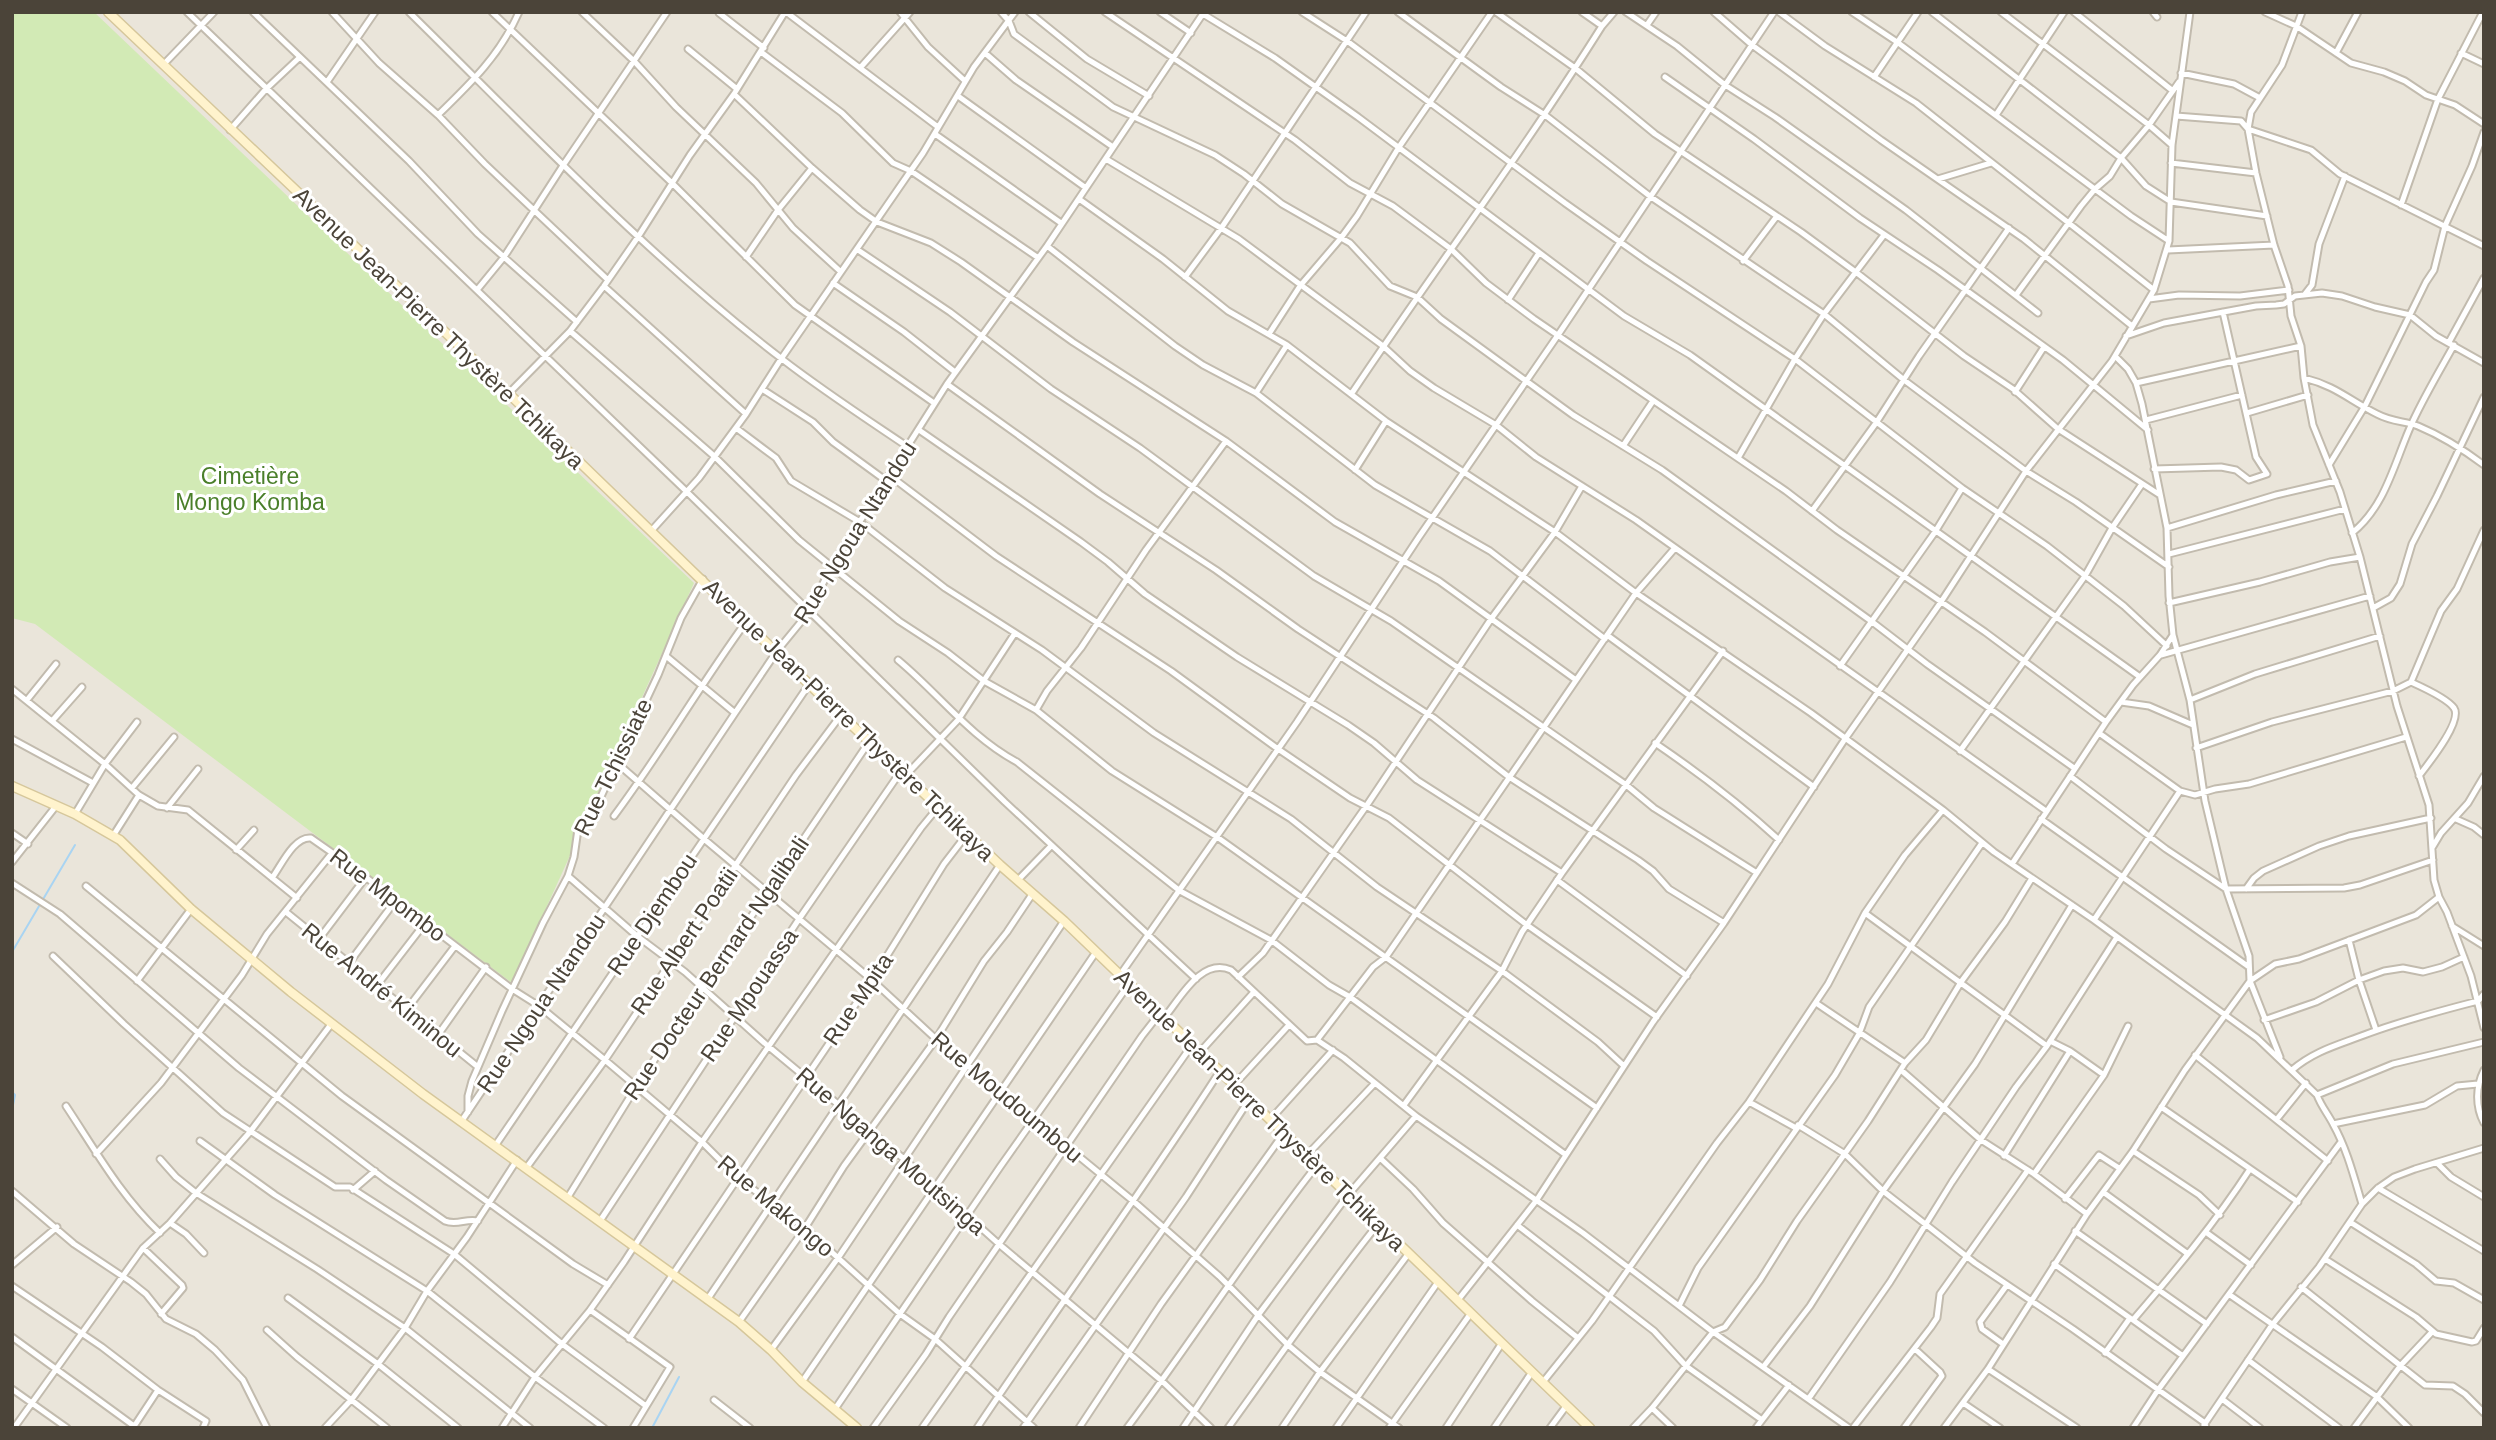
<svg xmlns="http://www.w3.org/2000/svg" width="2496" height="1440" viewBox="0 0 2496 1440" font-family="Arial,sans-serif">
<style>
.residential{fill:#eae5da}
.green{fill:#d2eab5}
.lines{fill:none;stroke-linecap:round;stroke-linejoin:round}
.stream{stroke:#a9d4f2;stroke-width:2}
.street-casing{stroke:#c2bbae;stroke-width:9}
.secondary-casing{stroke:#d6c79b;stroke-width:11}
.street{stroke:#fff;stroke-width:5}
.secondary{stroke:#fff3cd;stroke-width:8}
.labels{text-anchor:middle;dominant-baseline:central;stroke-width:6;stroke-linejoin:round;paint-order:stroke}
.street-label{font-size:23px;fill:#4b4439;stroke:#fff}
.park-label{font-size:23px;fill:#4a7f2a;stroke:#fff}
</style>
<rect width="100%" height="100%" fill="#f6f3ec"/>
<path class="residential" d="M12 12H2484V1428H12Z"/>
<path class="green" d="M12 12H94L694 583 512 983 35 624 12 618Z"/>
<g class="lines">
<path class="stream" d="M12 952 75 845
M12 1092 15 1095 12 1110
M652 1428 679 1377"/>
<defs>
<path id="street" d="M187 12 687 492 1005 802 1196 979
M253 12 409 161 478 234 577 322
M332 12 379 63 438 115 485 164 608 280
M409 12C530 131 647 256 782 359 822 390 865 418 908 447
M492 12 672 183 795 305 934 403
M582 12 634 61 676 107 756 183 793 228 841 272
M786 12 938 127
M900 12 928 47 965 81
M1001 12 1009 21 1014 34 1113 107 1215 155 1244 174 1282 204 1350 243 1390 286 1417 297 1441 319 1573 415 1662 470 1871 621 1927 664 2074 768
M1029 12 1087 59 1149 96
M1105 12 1295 140 1350 183 1393 206 1451 249 1486 283 1534 319 1786 491 1837 530 1985 632 2106 722
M1160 12 1191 33
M1302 12 1347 41 1565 203 1647 261 1795 359 1962 488 2047 546 2124 606 2167 646
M1398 12 1501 87 1545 115 1651 197 1824 314 1904 380 2026 471 2076 502 2169 567
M1496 12 1575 68 1655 134 1801 232 1857 273 1964 356 2013 389 2058 429 2160 495
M1582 12 1602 26
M1626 12 1677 46 1725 85 1775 117 1906 210 2038 313
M1714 12 1752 45 1881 140 2024 239 2132 326
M1779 12 1825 46 1916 103 2154 290
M1852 12 1897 42 2131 216 2169 241
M1932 12 2121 158 2146 186 2171 202 2267 216
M2001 12 2149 125 2172 145
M2074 12 2173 91
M2153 12 2157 17
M2265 12 2296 26 2351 63 2384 72 2405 81 2426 95 2455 105 2484 124
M2302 12 2282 65 2251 112 2248 129 2256 173 2274 245 2288 286 2291 316 2301 346 2304 378 2313 425 2340 492 2360 557 2397 706 2429 805 2434 880 2439 897 2447 912 2471 976 2484 1028
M719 13 764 48
M1203 14 1275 58 1358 117 1624 316 1690 355 2140 677
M1647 25 1656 12
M688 49 737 89
M761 52 842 113 893 163 911 171 1037 257
M985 53 1016 80 1113 147
M2336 53 2358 12
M2461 53 2484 64
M163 65 214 12
M860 68 910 12
M2181 73 2234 84 2260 98
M1665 77 1754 139 1860 218 1938 270 2063 360 2148 430
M1874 77 1918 12
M327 82 375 12
M734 94 812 168 860 210 877 222 931 243 961 262 1073 342 1226 441 1335 522 1439 581 1576 680
M958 96 1086 188
M438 115C471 83 500 55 519 12
M1996 115 2064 12
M2176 116 2241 121 2248 129 2311 150 2340 174 2484 246
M230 130 266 89 300 57
M935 134 1061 223
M1106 159 1239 239 1383 346 1410 371 1434 388 1496 425 1536 457 1636 520 2046 811
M2171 163 2256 173
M1938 179 1991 163
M1079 199 1163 259 1228 311 1287 345 1386 421 1555 532 1636 593 1811 713 1943 810 1994 852 2094 920 2257 1038 2317 1095C2321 1106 2328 1114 2333 1124 2347 1149 2354 1177 2362 1204
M2401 205 2438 99 2483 12
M1047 246 1175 346 1203 365 1256 393 1375 485 1490 551 1605 639
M858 250 950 312 1051 389 1140 448 1314 576 1391 621 1625 784 1654 808 1757 873
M2168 250 2274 245
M746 257 778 210 812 168
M1743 261 1777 216
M1185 277 1222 227 1366 12
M833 283 904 332 955 372
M604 286 746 414
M477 290 504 257 564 164 667 12
M2305 294 2312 285 2319 244 2345 176
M2016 295 2081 206 2095 189 2110 176 2121 158 2149 125 2179 82
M2149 299 2179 295 2240 296 2289 290
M1508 300 1539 253
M570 331 714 456 799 540 899 621 948 653 984 681 1036 710 1112 771 1217 837 1597 1108
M1269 334 1300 286 1341 238 1357 216 1399 147 1492 12
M2126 336 2164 323 2256 306 2276 305 2284 304 2295 296 2322 293 2342 296 2375 307 2410 315 2436 336 2484 363
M2449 342 2484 278
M2115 356 2128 369 2136 383 2142 404 2167 528 2169 596 2173 635 2190 700 2205 801 2226 889 2249 956 2250 981 2280 1057
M2304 378C2336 386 2349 400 2377 414 2392 422 2405 421 2418 426 2442 436 2464 450 2484 465
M2136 383 2301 346
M947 384 1100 494 1216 570 1298 629 1434 718 1509 777 1638 860 1653 871 1669 889 1724 923
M762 389 813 422 833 442 885 480
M2015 392 2044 347
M1256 393 1287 345
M1352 393C1434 270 1523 152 1602 26L1614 12
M508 394 570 331 604 286 638 237 690 155 734 94 785 12
M2247 413 2308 395
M2146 420 2242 395
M736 428 776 458 791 481 860 522 945 588 1042 650 1154 733 1291 819 1377 887 1502 971 1598 1042 1624 1066
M919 430 1081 542 1108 562 1145 594 1237 657 1348 725 1374 743 1417 780 1562 873
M1623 446 1653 401
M1738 458 1795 359 1824 314 1884 235
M2329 465 2365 406 2426 282 2434 270 2445 226 2472 166 2484 132
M2154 469 2221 467 2236 470 2249 480 2267 474 2256 457 2223 312
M1355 470 1386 421
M889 475 996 556 1171 671 1278 749 1350 798 1389 818 1527 925 1657 1017
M1812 511 1876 423 1919 356 2009 228
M2167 528 2276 495 2336 481
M652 530 699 478 746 414 781 359 923 153 974 67 1015 12
M2352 533C2387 505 2395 459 2413 421 2425 395 2440 370 2454 345
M2169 554 2345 509
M2169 603 2260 582 2330 562 2360 557
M2373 608 2391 598 2400 584 2412 544 2437 496 2484 397
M1607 635 1814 787
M2161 655 2370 596
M666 656 735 713
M898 660C939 694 969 736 1017 762L1180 891 1271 940 1329 985 1350 997 1566 1155
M1840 666 1935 532 1962 488
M2411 682 2441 611 2457 589 2484 530
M12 689 105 764 139 795 158 806 188 810 297 898
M27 700 56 664
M2190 700 2255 674 2380 636
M2121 702 2149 706 2193 725
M1036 710 1047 691 1081 648 1146 550 1226 441
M52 721 82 687
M2099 733 2180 791 2195 795 2215 789 2249 784 2406 737
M12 739 93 783
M1655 743C1699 773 1740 804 1779 840
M2196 748 2272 722 2393 691 2411 682C2422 687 2447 698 2454 708 2463 721 2428 764 2419 776
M1960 751 2085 576 2112 528 2142 484
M617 763 704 839 872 980 936 1039 1132 1200 1219 1276 1288 1345 1320 1372 1399 1428
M906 775 958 720 1015 633
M2070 776 2166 849 2226 889 2344 888 2360 885 2433 860
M132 788 174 737
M167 808 198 769
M75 814 105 764 137 722
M614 816C661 753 700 685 746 622
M2041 819 2249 967
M2456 819 2474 827 2484 835
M12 833 28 844
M113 836 139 795
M2432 848 2441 833 2468 803 2484 776
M236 850 254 830
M12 862 56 806
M2012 864 2106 722 2133 685 2160 655 2173 635
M568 876 637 936 685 972 769 1047 904 1159 1000 1245 1162 1381 1211 1428
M272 878C281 866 294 836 311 838L351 866 512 989 539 1006 605 1060 702 1142 738 1178 805 1228 900 1314 935 1339 1034 1428
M1018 880 1051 846
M1557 880 1687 976
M12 883 60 914 239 1068 386 1180 445 1221C457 1226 466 1218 478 1221
M86 886 342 1096 573 1264 608 1285
M2246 889 2254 878 2263 871 2319 846 2349 836 2431 818
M286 912 478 1067
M1865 913 2047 1046
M2094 920 2180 791
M2452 926 2484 946
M319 939 366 877
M2349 940 2359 980 2376 1030
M53 956 124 1024 223 1113 335 1187H350L454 1254 562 1344 646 1406
M349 963 396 900
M1120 975 1297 722 1419 537 1558 335 1774 12
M1238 977 1263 953 1367 805 1491 619 1555 532 1582 486
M137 981 191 909
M378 984 425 923
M1816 1003 1905 1063
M407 1009 455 946
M1164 1018C1180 999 1201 957 1231 970L1307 1041 1317 1040 1344 1058 1416 1116 1583 1233 1713 1332 1849 1428
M2264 1020 2316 1002 2359 980 2384 971 2403 968 2423 972 2442 967 2464 957
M438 1035 486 967
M1317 1040 1373 967 1386 957 1636 593 1675 548
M1200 1052 1254 992
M2195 1055 2328 1161
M1901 1070 1981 1140 2034 1174 2087 1214
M2292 1070C2314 1051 2338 1045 2364 1035 2401 1021 2439 1011 2478 1001L2484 994
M2484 1070C2476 1086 2475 1106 2484 1123
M2104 1075 2128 1026
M1234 1085 1289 1025
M2317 1095 2393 1064 2484 1042
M1749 1102 1796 1128
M1404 1105 1502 971 1522 932 1562 873 1723 651
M66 1106C96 1151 120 1195 160 1233
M2161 1107 2298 1202
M468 1112V1096L472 1081 502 1011 543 923 568 876 574 857 578 829 599 801 604 790 658 675 681 618 703 579
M2277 1119 2306 1083
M1270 1120 1333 1050
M461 1122 735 713 777 651 809 612 831 567 947 384 1047 246 1204 12
M2333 1124 2425 1105 2457 1086 2478 1084
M1798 1125 1845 1154 1883 1191 1975 1263 2073 1329 2205 1423 2206 1428
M200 1141 275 1195 427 1291 535 1377 604 1428
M495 1146 810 683
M2133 1151 2199 1195 2220 1215
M96 1154 161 1083 242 975 267 934 332 853
M1307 1155 1375 1083
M2004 1156 2070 1051
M1380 1158 1413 1189 1443 1223 1532 1301 1578 1338
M160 1159 176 1177 196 1193 317 1269 405 1328 530 1428
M2437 1163 2451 1177 2484 1197
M527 1167 605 1060 796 775 841 715
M2034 1174 2104 1075 2070 1051 2050 1041
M2378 1188 2484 1251
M353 1190 375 1171
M12 1191 74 1244 131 1282 146 1294 166 1319 196 1334 215 1350 243 1380 267 1428
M2103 1192 2188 1254
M568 1197 636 1087 869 742
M2065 1199 2099 1155 2119 1168
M600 1221 799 919 901 771
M2350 1222 2416 1264 2436 1281 2454 1283 2484 1300
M170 1223 186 1234 204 1253
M1517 1225 1654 1331 1686 1366 1762 1420
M2075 1231 2207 1324
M2207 1233 2251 1265
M143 1248 182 1285 183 1288 161 1314
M2325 1259 2416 1317 2436 1334 2472 1342 2476 1341 2484 1328
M2054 1264 2130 1318
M12 1265 57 1227
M12 1286 102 1347 158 1390 206 1421 203 1428
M2301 1287 2425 1385 2453 1386 2465 1394 2484 1413
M2230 1295 2376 1396 2409 1428
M288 1298 378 1364 458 1428
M707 1300 1000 865
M1458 1300 1536 1201 1653 1022 1724 923 1845 739 1941 602 2026 471 2112 361 2154 290 2169 241 2172 145 2190 12
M1679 1306 1698 1268 1835 1075 1859 1034 1869 1007 1982 843
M590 1310 670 1367 633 1428
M2133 1320 2183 1356
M739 1322 805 1228 844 1166 936 1039 984 961 1007 932 1033 893
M267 1330 297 1357 387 1428
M12 1337 134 1426
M629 1339 872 980 944 864 967 834
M2003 1344 1982 1329 1980 1322 2007 1285
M771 1350 838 1258 1064 921
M2105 1353 2130 1318 2133 1320C2175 1271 2215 1223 2250 1169
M2248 1360 2339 1428
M1764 1366 1810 1306 1883 1191 1975 1064 2072 905
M1988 1369 2077 1428
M802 1382 1096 952
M1543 1382 1592 1321 1717 1143 1749 1102 1828 984 1865 913 1905 855 1943 810
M12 1389 67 1428
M1809 1398 1890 1282 1952 1182 2016 1087 2047 1046 2117 937
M2222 1399 2260 1428
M714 1400 750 1428
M1963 1403 2000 1428
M1652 1408 1673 1428
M835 1409 1000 1167 1129 984
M2204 1425 2272 1325 2319 1267 2362 1204 2378 1188 2394 1177 2415 1169 2484 1148
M14 1428 143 1248 170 1223 250 1132 332 1023
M133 1428 158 1390
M325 1428 352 1399 405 1328 427 1291 467 1237 517 1160
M502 1428 535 1377 590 1310 624 1262 702 1142 921 828 939 806
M873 1428 926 1354 949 1317 1142 1036 1160 1013
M922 1428 1192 1045
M977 1428C1057 1308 1142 1192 1220 1071
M1023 1428 1186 1197 1249 1100
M1079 1428 1161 1304 1284 1133
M1127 1428C1192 1341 1250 1250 1317 1165
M1183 1428 1259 1314 1348 1195 1416 1116
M1228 1428C1278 1359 1325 1290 1378 1224
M1282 1428 1320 1372 1409 1253
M1336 1428 1438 1282
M1389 1428 1471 1313
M1446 1428 1502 1343
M1494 1428 1532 1372
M1550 1428 1567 1405
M1633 1428 1652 1408 1713 1332 1725 1327 1760 1280 1797 1221 1868 1121 1905 1063 1926 1040 1961 982 2005 922 2032 878
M1756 1428 1789 1385
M1853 1428 1931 1327 1937 1318 1940 1294 2028 1170
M1904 1428 1942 1376 1940 1372 1915 1349
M1944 1428 1988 1369 2087 1214 2133 1151 2185 1070 2250 981 2275 964 2299 959 2416 915 2439 897
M2133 1428 2158 1390 2341 1142
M2354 1428 2401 1365 2432 1332"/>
<path id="secondary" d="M108 12 444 331 841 715 1000 865 1064 921 1590 1428
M12 786 75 814 120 840 191 909 291 992 423 1094 739 1322 771 1350 802 1382 857 1428"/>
</defs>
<use href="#street" class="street-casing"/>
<use href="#secondary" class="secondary-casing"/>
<use href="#street" class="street"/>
<use href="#secondary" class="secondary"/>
</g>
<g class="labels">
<g class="street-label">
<text transform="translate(439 328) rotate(44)">Avenue Jean-Pierre Thystère Tchikaya</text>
<text transform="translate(855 532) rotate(-58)">Rue Ngoua Ntandou</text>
<text transform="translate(849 720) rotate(44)">Avenue Jean-Pierre Thystère Tchikaya</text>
<text transform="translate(613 767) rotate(-64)">Rue Tchissiate</text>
<text transform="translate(388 895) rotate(37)">Rue Mpombo</text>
<text transform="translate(652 914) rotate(-56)">Rue Djembou</text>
<text transform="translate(684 941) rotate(-56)">Rue Albert Poatii</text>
<text transform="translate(716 968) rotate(-56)">Rue Docteur Bernard Ngalibali</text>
<text transform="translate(382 990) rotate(39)">Rue André Kiminou</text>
<text transform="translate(749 995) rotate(-56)">Rue Mpouassa</text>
<text transform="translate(858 999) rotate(-56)">Rue Mpita</text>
<text transform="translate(541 1003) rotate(-56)">Rue Ngoua Ntandou</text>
<text transform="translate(1007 1097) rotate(40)">Rue Moudoumbou</text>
<text transform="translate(1260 1110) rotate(44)">Avenue Jean-Pierre Thystère Tchikaya</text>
<text transform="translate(891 1151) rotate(41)">Rue Nganga Moutsinga</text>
<text transform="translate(776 1206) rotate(40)">Rue Makongo</text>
</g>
<g class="park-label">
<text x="250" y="476">Cimetière<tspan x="250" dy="26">Mongo Komba</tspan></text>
</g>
</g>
<rect width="2496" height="1440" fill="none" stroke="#4b4439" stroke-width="28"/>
</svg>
